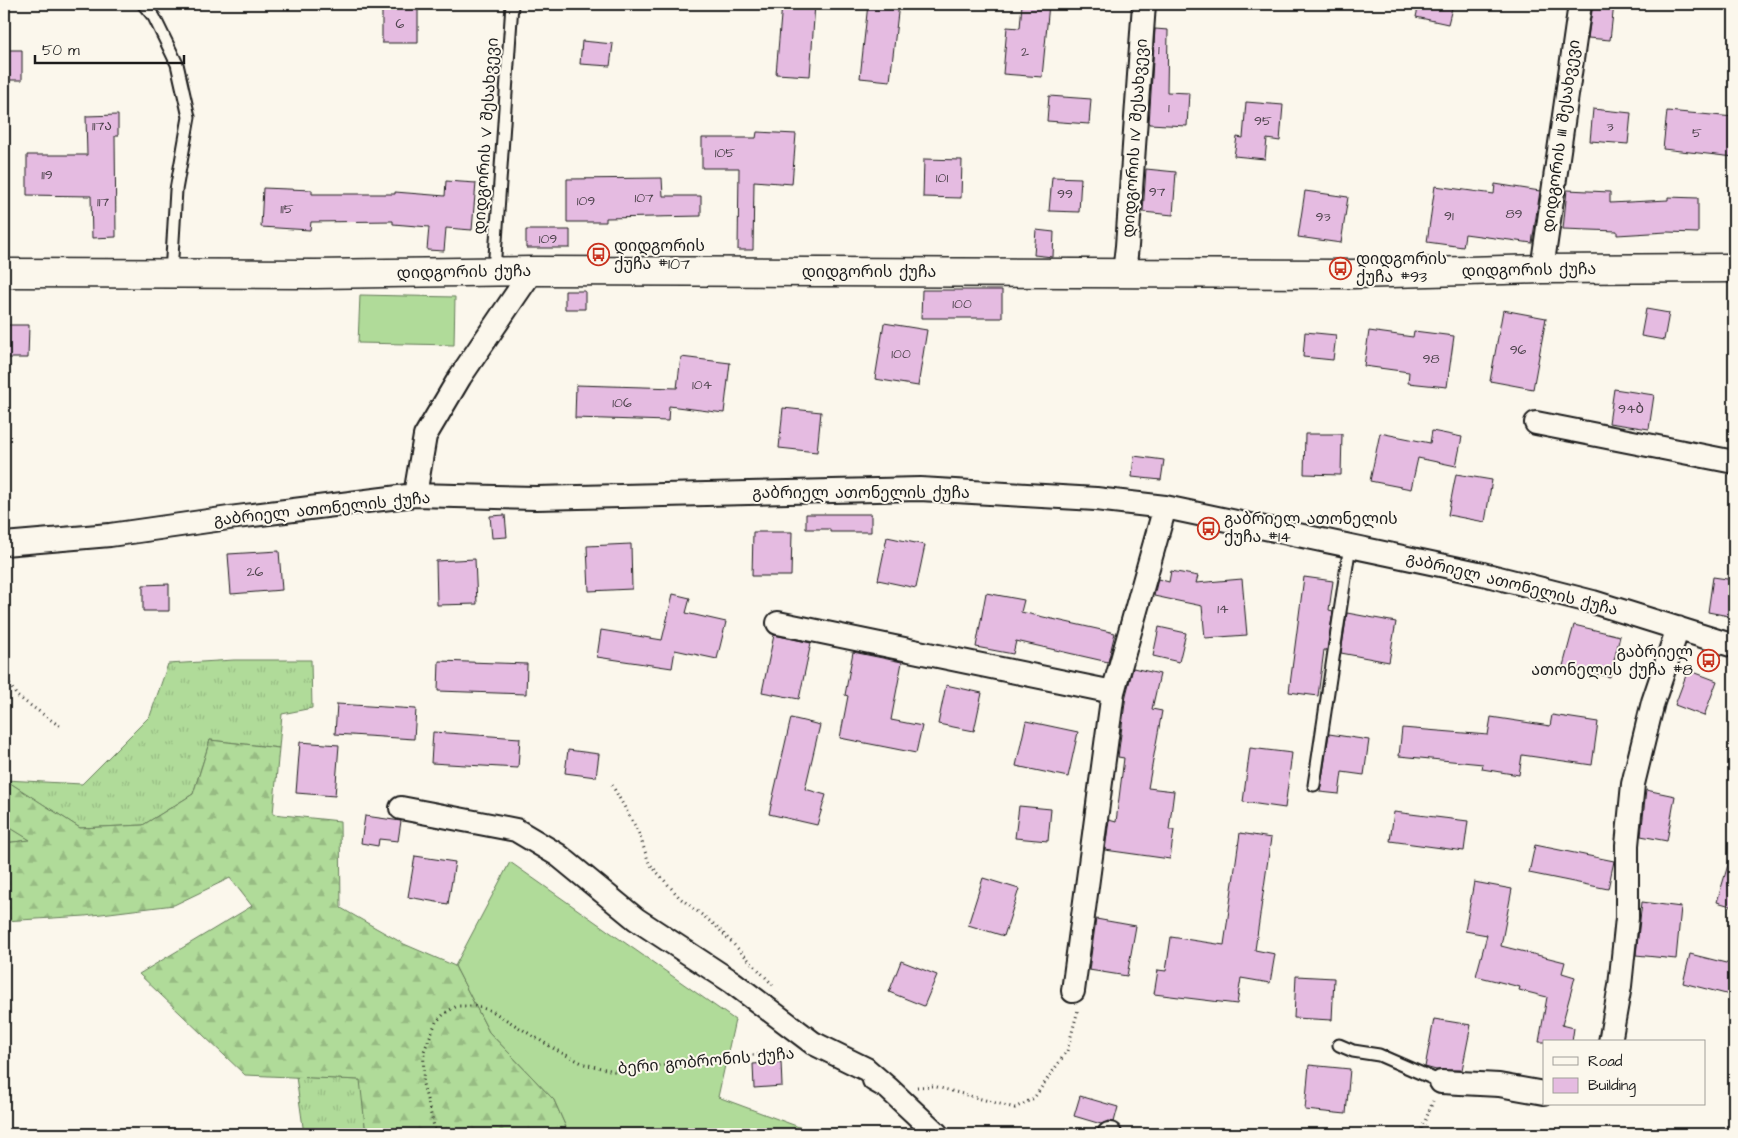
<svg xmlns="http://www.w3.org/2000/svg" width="1738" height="1138" viewBox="0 0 1738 1138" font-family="'Architects Daughter','Noto Sans Georgian',sans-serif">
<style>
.grass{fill:url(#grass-tufts);stroke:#667c5a}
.forest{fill:url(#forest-firs);stroke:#667c5a}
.garden{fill:#b0db99;stroke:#667c5a}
.building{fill:#e5bbe1;stroke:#1c1c1c}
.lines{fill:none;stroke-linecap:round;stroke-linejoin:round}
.service-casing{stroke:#1c1c1c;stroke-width:15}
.minor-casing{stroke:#1c1c1c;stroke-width:26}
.tertiary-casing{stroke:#1c1c1c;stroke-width:31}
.path{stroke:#1c1c1c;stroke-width:3;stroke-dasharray:1 4;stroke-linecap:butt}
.service{stroke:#fbf7ec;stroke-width:11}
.minor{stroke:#fbf7ec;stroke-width:22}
.tertiary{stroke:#fbf7ec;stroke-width:28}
.labels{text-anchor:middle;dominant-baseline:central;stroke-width:4;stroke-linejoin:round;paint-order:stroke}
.number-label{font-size:14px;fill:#4e444d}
.street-label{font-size:16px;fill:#1c1c1c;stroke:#fbf7ec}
.poi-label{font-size:16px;fill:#1c1c1c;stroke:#fbf7ec;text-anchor:start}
</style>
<defs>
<pattern id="grass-tufts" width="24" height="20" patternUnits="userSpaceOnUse" patternTransform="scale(1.25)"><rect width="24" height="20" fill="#b0db99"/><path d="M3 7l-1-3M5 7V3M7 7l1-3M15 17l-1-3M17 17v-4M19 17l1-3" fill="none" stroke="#97bb83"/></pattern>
<pattern id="forest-firs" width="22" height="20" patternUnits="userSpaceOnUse" patternTransform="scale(1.25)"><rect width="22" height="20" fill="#b0db99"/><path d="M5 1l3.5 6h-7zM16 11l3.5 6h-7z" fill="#97bb83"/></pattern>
</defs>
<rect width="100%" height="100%" fill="#fbf7ec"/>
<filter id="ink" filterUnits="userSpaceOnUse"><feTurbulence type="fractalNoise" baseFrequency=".02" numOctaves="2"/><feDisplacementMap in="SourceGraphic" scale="10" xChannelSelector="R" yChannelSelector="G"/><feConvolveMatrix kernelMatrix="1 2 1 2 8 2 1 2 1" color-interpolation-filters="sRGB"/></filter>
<g filter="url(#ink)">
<path class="grass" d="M234 660H311L312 708 282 714 279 748 210 740 193 794 143 825 80 828 5 780 82 784 150 716 168 664Z
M4 824 31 840 4 843Z
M296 1077 361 1080 366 1134H304Z"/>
<path class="forest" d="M210 740 279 748 273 814 340 821 341 908 404 944 455 966 489 1032 554 1100 569 1134H366L360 1080 245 1075 139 974 252 906 230 878 174 905 85 916 4 921V843L30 840 4 824V779L80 828 143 825 193 794Z"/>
<path class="garden" d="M360 295 455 297 454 345 358 343Z
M510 862 735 1020 718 1097 818 1134H569L554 1100 489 1032 455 966Z"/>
<path class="building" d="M782 4H815L810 76 776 74Z
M868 4H899L890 81 860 78Z
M1022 4H1049L1042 77 1003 74 1007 27 1020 28Z
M1419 4H1453L1448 24 1416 17Z
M1593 4H1614L1610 40 1588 38Z
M382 6H418V43H382Z
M1155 29 1168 30 1167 92 1189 93 1187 126 1149 124Z
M582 41 613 44 610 66 580 64Z
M4 50H22V80H4Z
M1049 96 1091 99 1089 124 1047 121Z
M1246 102 1283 105 1280 141 1267 139 1265 159 1234 156 1237 137 1243 138Z
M1593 109 1631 113 1628 144 1590 141Z
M1667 111 1734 117V157L1663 149Z
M118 115V136H115L116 237 92 238 91 196 27 195V155H87L86 116Z
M757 132 796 134 792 184 754 181 753 250H738L739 168H702V138H756Z
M924 159 962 160 961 198 923 197Z
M1146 169 1176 172 1173 215 1143 212Z
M1052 177 1081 178 1079 212 1049 211Z
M662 178 663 196H701V216L606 218V222H567V179Z
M446 181 476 183 472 230 446 228 444 251 427 250 429 227 393 224V221L311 222 310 230 261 227 263 188 312 190V194H395V192L445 196Z
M1495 184 1540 191 1532 243 1465 234 1463 247 1427 242 1435 186 1494 194Z
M1567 190 1610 192V203L1668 200V197L1698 198V233L1667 232 1617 235V231L1563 229Z
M1305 191 1348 197 1341 243 1298 237Z
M526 230H570V248H526Z
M1036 230 1054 232 1053 257 1034 255Z
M922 290H1002V318H921Z
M565 291H585V309H565Z
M1646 309 1669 313 1664 340 1641 336Z
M1503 310 1546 318 1533 389 1490 381Z
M884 323 927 330 918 386 875 379Z
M4 325H29L28 358H4Z
M1369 331 1413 337 1414 331 1454 336 1447 387 1408 383 1409 372 1364 366Z
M1305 332 1336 335 1333 360 1303 357Z
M681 357 730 363 724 413 669 406 668 421 575 418 576 385 677 388Z
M1614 389 1654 395 1649 429 1609 423Z
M783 408 821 412 817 452 779 448Z
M1432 431 1462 437 1456 466 1418 458 1411 489 1370 481 1380 433 1430 443Z
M1305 434H1342L1341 475 1304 474Z
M1134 456 1164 460 1161 480 1132 477Z
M1456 474 1492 480 1485 522 1448 515Z
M806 514H871V532H830V529H806Z
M505 515 507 537 492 538 490 516Z
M753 532H792L791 576H752Z
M887 537 925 545 916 588 878 580Z
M631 544 632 589 589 591 587 546Z
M279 551 282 590 231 594 228 554Z
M475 559 477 604 437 605 436 561Z
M1171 571 1198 576 1196 583 1242 579 1247 635 1205 638 1202 606 1154 596 1158 579 1169 582Z
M1304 577 1333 581 1329 610 1333 611 1327 650H1324L1318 696 1289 692Z
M1713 577 1734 580V617L1708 612Z
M169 584V611H143V585Z
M986 593 1024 600 1021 612 1115 633 1108 662 1016 641 1013 654 976 647Z
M673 594 690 598 686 613 726 622 717 659 675 650 672 668 597 657 601 630 662 640Z
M1347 613 1396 622 1389 662 1341 653Z
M1574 625 1620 636 1610 677 1563 666Z
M1159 627 1186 633 1179 662 1153 656Z
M774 635 811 643 799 699 762 692Z
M853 652 902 662 891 720 922 726 916 753 840 738 848 696 845 695Z
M439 661 527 664 526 694 438 691Z
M1133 668 1160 674 1152 709 1162 711 1148 788 1174 791 1169 830H1174L1170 859 1105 850 1109 820 1116 822 1124 758 1118 757 1126 695Z
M1688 670 1717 681 1704 716 1675 705Z
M946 685 982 693 974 731 938 724Z
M337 704 416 709 414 739 335 734Z
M1552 715 1598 722 1592 765 1522 755 1519 775 1482 769 1483 764 1399 756 1402 728 1488 735 1491 717 1550 726Z
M791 718 820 725 805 789 826 795 817 825 769 814Z
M1026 721 1078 732 1068 777 1016 766Z
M433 732 520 738 518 768 431 763Z
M1329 734 1369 740 1364 775 1342 772 1339 794 1320 792Z
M300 742 339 745 335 796 296 793Z
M1250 748 1292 753 1285 808 1243 802Z
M568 750 599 754 596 777 565 773Z
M1646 790 1675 796 1667 841 1641 836Z
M1019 806 1051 809 1048 841 1015 838Z
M1394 812 1468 821 1464 851 1390 841Z
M365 816 401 821 398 841 379 839 378 846 361 843Z
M1240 833 1271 838 1255 950 1275 954 1270 983 1241 978 1237 1004 1154 994 1158 970 1166 971 1171 937 1224 945Z
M1535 845 1614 861 1608 889 1529 873Z
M415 856 455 862 448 904 408 897Z
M1730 858H1734V907L1717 902Z
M983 878 1019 889 1004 936 968 925Z
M1474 882 1512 889 1501 946 1565 962 1562 973 1575 977 1562 1025 1574 1028 1572 1042H1539L1547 997 1519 990 1520 987 1476 976 1487 935 1465 931Z
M1642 902 1681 907 1676 959 1636 955Z
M1096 919 1136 926 1127 976 1089 970Z
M1690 954 1734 965V996L1683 983Z
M901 961 937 975 924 1006 889 992Z
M1296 976 1334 978 1332 1020 1294 1018Z
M1434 1019 1471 1025 1462 1070H1436L1425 1067Z
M781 1062 782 1086 754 1088 753 1064Z
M1309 1065 1350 1069 1346 1114 1305 1110Z
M1080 1096 1118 1107 1114 1122 1109 1121 1101 1124 1074 1116Z"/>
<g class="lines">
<defs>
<path id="service" d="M143 4 154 17 177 64 189 117 176 190 171 274
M494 271 512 4
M1314 785 1350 545
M1339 1045 1353 1051 1379 1055 1441 1082"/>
<path id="minor" d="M1542 269 1580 4
M1124 273 1127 246 1144 4
M1536 423 1734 462
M415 495 425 436 460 377 532 271
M4 544 110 535 229 518 415 495 536 498 920 489 1096 499 1165 507 1483 574 1593 602 1734 646
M778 623 1113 692
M401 808 516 830 558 855 636 919 732 982 813 1043 866 1069 888 1088
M1073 991 1113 692 1165 507
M1610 1042 1620 986 1627 918V845L1633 784 1653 702 1678 628
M874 1080 888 1088 937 1134
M1441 1082 1499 1085 1544 1093
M1109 1134H1110"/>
<path id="tertiary" d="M4 273 315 274 532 271 1353 274 1542 269 1734 268"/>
</defs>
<use href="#service" class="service-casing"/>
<use href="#minor" class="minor-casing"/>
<use href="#tertiary" class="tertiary-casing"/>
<path class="path" d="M4 612 8 640 4 655
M4 676 17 696 61 727
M612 785 638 831 649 863 680 898 715 925 773 985
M917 1087 933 1086 1015 1108 1034 1098 1067 1051 1078 1010
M436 1134 423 1084 424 1051 436 1022 445 1013 457 1006H475L492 1011 556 1050 584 1064 614 1071 789 1051
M1420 1134 1433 1101"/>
<use href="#service" class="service"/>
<use href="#minor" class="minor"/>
<use href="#tertiary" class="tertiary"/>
</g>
</g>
<defs>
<symbol id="bus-ring" viewBox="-11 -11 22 22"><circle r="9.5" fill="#fbf7ec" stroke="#c8321e" stroke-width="1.5"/><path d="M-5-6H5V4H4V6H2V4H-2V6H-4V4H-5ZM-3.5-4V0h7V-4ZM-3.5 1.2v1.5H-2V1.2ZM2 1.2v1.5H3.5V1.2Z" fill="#c8321e"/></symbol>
</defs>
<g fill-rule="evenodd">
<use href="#bus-ring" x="586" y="242" width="25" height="25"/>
<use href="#bus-ring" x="1328" y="256" width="25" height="25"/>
<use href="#bus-ring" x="1196" y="516" width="25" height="25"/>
<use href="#bus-ring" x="1696" y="648" width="25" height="25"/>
</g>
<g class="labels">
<g class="number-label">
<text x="400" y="24">6</text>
<text x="1159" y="50">1</text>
<text x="1025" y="52">2</text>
<text x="1169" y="108">1</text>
<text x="1263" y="121">95</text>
<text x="102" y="126">117ა</text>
<text x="1610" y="127">3</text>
<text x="1697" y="133">5</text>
<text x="725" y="153">105</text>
<text x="47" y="175">119</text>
<text x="942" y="178">101</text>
<text x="1157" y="192">97</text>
<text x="1065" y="194">99</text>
<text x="644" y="198">107</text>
<text x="586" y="201">109</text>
<text x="103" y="202">117</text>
<text x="287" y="209">115</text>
<text x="1514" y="214">89</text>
<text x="1449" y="216">91</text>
<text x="1323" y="217">93</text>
<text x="548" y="239">109</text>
<text x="962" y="304">100</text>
<text x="1518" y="350">96</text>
<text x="901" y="354">100</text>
<text x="1431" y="359">98</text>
<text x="702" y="385">104</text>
<text x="622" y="403">106</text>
<text x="1631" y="409">94ბ</text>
<text x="255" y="572">26</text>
<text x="1223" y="609">14</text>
</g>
<g class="street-label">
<text transform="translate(486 136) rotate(-86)">დიდგორის V შესახვევი</text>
<text transform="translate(1561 136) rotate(-82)">დიდგორის III შესახვევი</text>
<text transform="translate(1135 138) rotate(-86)">დიდგორის IV შესახვევი</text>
<text transform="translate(1529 270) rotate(-1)">დიდგორის ქუჩა</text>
<text transform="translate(464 272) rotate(-1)">დიდგორის ქუჩა</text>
<text x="869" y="272">დიდგორის ქუჩა</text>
<text x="861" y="493">გაბრიელ ათონელის ქუჩა</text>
<text transform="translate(322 509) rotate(-6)">გაბრიელ ათონელის ქუჩა</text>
<text transform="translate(1512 584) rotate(14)">გაბრიელ ათონელის ქუჩა</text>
<text transform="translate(706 1061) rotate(-5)">ბერი გობრონის ქუჩა</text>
</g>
<g class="poi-label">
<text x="614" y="246">დიდგორის<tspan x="614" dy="18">ქუჩა #107</tspan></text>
<text x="1356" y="259">დიდგორის<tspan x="1356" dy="18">ქუჩა #93</tspan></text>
<text x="1224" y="519">გაბრიელ ათონელის<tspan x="1224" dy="18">ქუჩა #14</tspan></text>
<text x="1693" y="652" text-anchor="end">გაბრიელ<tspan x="1693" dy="18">ათონელის ქუჩა #8</tspan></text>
</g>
</g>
<rect width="1738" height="1138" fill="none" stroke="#fbf7ec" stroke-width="20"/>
<rect x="10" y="10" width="1718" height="1118" fill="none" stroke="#1c1c1c" stroke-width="2" filter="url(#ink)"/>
<rect x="1543" y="1040" width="162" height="65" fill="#fbf7ec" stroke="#a29f99"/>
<rect x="1553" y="1057" width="25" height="8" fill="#fbf7ec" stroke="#a29f99"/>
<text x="1588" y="1066" font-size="15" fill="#1c1c1c">Road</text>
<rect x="1553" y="1078" width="25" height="15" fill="#e5bbe1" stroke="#a29f99"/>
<text x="1588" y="1090" font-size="15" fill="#1c1c1c">Building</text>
<path d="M35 55v8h149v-8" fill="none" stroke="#1c1c1c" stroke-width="2.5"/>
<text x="42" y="55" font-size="15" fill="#1c1c1c" stroke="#fbf7ec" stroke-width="4" paint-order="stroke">50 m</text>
</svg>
